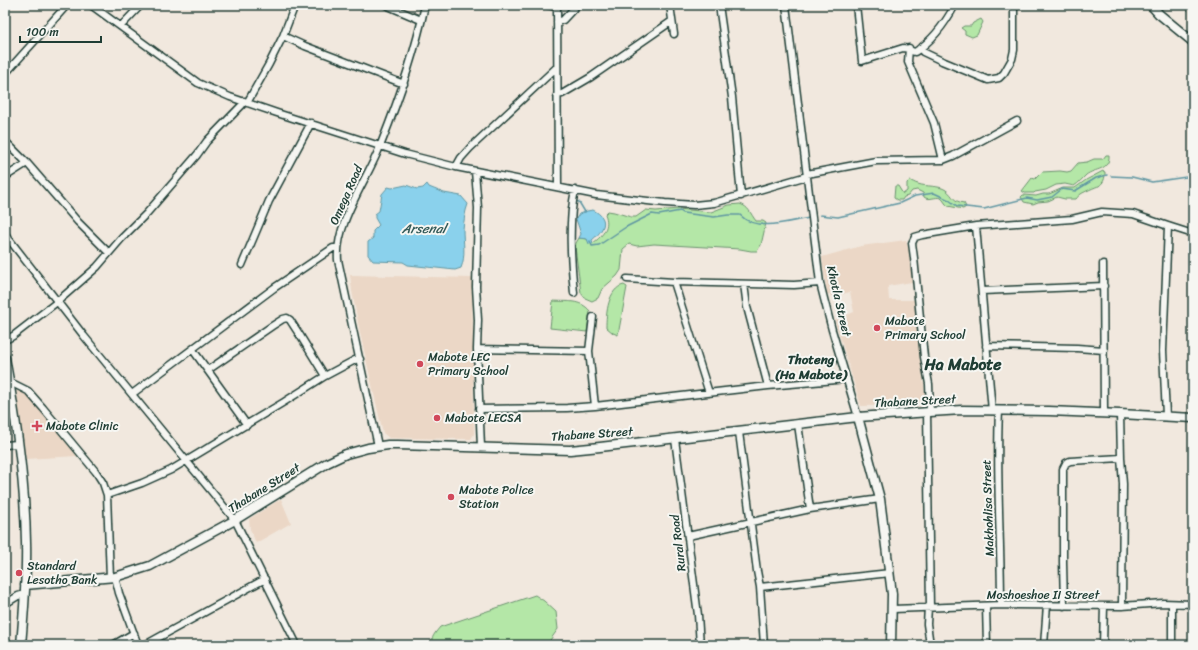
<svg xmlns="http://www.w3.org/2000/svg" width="1198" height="650" viewBox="0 0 1198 650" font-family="Sriracha,sans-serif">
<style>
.built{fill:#ebd7c6}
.green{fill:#b4e7a7;stroke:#6a926e}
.water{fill:#8ad1ec;stroke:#5f96a2}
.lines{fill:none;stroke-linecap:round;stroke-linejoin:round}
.stream{stroke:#5f96a2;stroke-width:1.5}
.street-casing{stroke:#1f3d34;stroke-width:9}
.secondary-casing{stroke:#1f3d34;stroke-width:11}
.street{stroke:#f6f6f2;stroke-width:6}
.secondary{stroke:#f6f6f2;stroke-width:8}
.poi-dot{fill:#d1495b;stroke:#f6f6f2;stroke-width:1.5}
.labels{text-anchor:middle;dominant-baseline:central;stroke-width:4;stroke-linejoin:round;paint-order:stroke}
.street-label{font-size:12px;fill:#1f3d34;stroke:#f6f6f2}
.poi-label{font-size:12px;fill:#1f3d34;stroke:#f6f6f2;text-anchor:start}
.water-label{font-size:13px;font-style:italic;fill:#345b59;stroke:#f6f6f2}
.neighbourhood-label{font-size:13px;font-weight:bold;fill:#1f3d34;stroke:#f6f6f2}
.district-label{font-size:16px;font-weight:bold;fill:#1f3d34;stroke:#f6f6f2}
</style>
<rect width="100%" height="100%" fill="#f1e8de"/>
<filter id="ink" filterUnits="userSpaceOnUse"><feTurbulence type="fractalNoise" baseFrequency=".025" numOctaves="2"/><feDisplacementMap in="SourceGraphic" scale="8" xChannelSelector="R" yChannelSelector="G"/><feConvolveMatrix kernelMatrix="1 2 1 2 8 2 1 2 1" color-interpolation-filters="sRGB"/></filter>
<g filter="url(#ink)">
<path class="built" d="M906 240 910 253 912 282 888 286 889 300H914L925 396 920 403 906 405 861 406 835 320 854 312 850 292 831 297 830 294H827L822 257 861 246Z
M350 275 472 278 474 434 471 439 389 438 383 433 360 333 352 291Z
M16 387 25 392 77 456 26 459Z
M281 499 291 523 256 543 250 529 249 519Z"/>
<path class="green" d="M981 19 983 22 977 35 972 37 965 34V31L961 28 964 26H971L973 23Z
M1106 155H1109C1110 171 1095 168 1086 175 1082 179 1079 183 1074 186L1065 184 1056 185 1046 190 1035 192 1034 193H1025L1022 191 1032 178 1035 179 1042 172 1060 171 1067 172 1071 171 1078 163 1087 162 1094 159H1103Z
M1103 171 1105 172C1105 179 1104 182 1099 186 1097 186 1082 193 1081 194 1079 195 1078 197 1076 199H1065L1057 197 1048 201 1038 202 1033 204 1024 202 1021 197 1023 195 1036 196 1043 194H1049L1063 188H1075L1086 180Z
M909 181C913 181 914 183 918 184 926 187 939 185 946 190 954 196 952 201 964 203L966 207 963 209 948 206C945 204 944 200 941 198 935 196 929 201 924 197L923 193 917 190 912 191 908 196 904 197 902 200H897L894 198 895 186H898L903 194 907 191V183Z
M740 204C749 207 750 213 756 221H763L766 223 761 245 757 251H751L740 249 654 244 637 246 629 244 623 249 621 270 617 276 602 289 598 298 592 301 585 298 581 293 575 247 576 243 579 238 587 239 593 243C604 235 610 226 605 214L608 211 614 212 631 217H636L646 210 656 211 678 209 711 212 729 205Z
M624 285 627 287 618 335 613 333 606 327C606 314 608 288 624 285Z
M553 301C567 302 580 299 590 311L587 332 550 328Z
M535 595 544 601 556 612 558 629 548 643 542 645H432C430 638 436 632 440 627Z"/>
<path class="water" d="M427 184 429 187 444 193 461 196 468 204C465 212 464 220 463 229 463 242 466 256 461 268L455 270 408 265 403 262 373 261 368 255V242L373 238V231L379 225 375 218V214L379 211 382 194 388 187 392 188 406 185 417 189 423 188Z
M593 210C611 219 603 231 592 240L593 243 589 244 587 239 579 238 581 234 576 219 579 214 587 211Z"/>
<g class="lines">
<path class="stream" d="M1111 176 1132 177 1152 182 1193 176
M575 201 579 202 585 212
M820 215 838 217 900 203 915 196 934 193 949 200 957 206 984 209 1027 198 1037 200 1052 197 1062 189 1075 191 1096 178 1107 175
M590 241 592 246 599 245 626 227 652 214 659 215 680 211 683 213 714 217 728 215H740C756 232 788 222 809 218"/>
<defs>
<path id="street" d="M91 5 198 83 230 97 277 113 405 154 456 167 596 195 665 203 694 205 714 203 807 176
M386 5 421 20
M548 5 557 7
M557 5 558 187
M670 5 674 34
M719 5 732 97 741 196
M786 5 820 283 832 330 858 417
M856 5 862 61 903 48C908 48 910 51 915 52 932 41 946 22 955 5
M557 22 563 20 577 5
M121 26 141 5
M283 36 305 46 404 84
M909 48 908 62 934 123 943 160
M920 48 923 52 942 61 988 80 999 78 1004 73 1012 59 1014 50V5
M5 74 67 5
M557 95 562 94 591 77 672 21
M247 103 269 64 283 36 295 5
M5 141 27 163 78 222 109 253
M456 167 461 158 470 148 557 67
M475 171 478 208 476 287 478 320 477 349 481 447
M807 174 876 161 943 160 953 156 1017 121
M5 177 27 163
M976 226 992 411
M5 234 84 336 235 520 297 645
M1103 264 1104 413
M242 265 269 201 311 123
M627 279 674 282 794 285 820 283
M674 282C686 319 697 356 709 393
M744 284 747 307 768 386
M982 291 1104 286
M574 293C571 261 568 222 575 190
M593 317 589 351 595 406
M5 340 13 336 57 302 97 267 121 239 147 213 197 155 207 141 242 105 244 101
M986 346 1077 348 1104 350
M477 349 589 351
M193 350 247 425
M208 370 272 326 283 319 287 318 290 320 301 337 325 376
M8 381 28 391 43 408 96 472 103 483 107 495 110 578
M132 394 274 288 333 248H338
M479 409 567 408 595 406 768 386 847 379
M999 410C996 475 1001 540 1001 605
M927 412 930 607
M930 412 929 384 924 357 914 258 912 243 915 237 922 235 976 226 1072 219 1102 212 1133 214 1168 226 1193 234
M1120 414 1121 458 1123 484 1122 606
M1166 416 1163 351 1168 226
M798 424 810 509
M739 432 757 571 760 587 764 645
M675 439 698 615 700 645
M5 445 18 444
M378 446 338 260C335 222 368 179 381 144 399 99 415 53 425 5
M107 495 142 483 171 470 284 402 325 376 355 360 360 359
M688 536 810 509 880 499
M115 577 119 593 138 645
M760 587 890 573
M5 604 18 596 25 594
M1172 604V645
M986 606 987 645
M1064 606 1063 562V469L1066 463 1070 461 1121 458
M928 607 927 624 930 645
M893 609 1001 605 1122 606 1163 603 1193 604
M113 645 134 633
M145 645 265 579
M1044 645 1047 605
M1103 645 1104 606"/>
<path id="secondary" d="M1151 5 1159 14 1193 42
M5 358C16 418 25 480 26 542 27 576 24 611 21 645
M858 417 880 499 892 594 891 645
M25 585 115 577 150 566 235 520 327 463 346 454 368 448 388 445H398L570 450 600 447 858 417 930 412 962 410 1049 411 1120 414 1193 418"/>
</defs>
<use href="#street" class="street-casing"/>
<use href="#secondary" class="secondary-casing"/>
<use href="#street" class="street"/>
<use href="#secondary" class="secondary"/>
</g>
</g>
<g class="poi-dot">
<circle cx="877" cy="328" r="4"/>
<circle cx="420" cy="364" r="4"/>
<circle cx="437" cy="418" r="4"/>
<path d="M35 420h4v4h4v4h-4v4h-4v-4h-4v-4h4z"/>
<circle cx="451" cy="497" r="4"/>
<circle cx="19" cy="573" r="4"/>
</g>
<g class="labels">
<g class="street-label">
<text transform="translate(346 195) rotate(-66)">Omega Road</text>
<text transform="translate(839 301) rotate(77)">Khotla Street</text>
<text transform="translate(915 401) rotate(-3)">Thabane Street</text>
<text transform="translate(592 434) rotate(-4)">Thabane Street</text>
<text transform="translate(264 488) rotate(-32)">Thabane Street</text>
<text transform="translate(988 508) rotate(-92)">Makhohlisa Street</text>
<text transform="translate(678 543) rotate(-97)">Rural Road</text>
<text x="1043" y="595">Moshoeshoe II Street</text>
</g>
<g class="poi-label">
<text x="885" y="321">Mabote<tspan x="885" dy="14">Primary School</tspan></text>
<text x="428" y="357">Mabote LEC<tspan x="428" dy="14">Primary School</tspan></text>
<text x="445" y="418">Mabote LECSA</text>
<text x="46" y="426">Mabote Clinic</text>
<text x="459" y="490">Mabote Police<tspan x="459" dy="14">Station</tspan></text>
<text x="27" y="566">Standard<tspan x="27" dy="14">Lesotho Bank</tspan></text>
</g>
<g class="water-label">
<text x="424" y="228">Arsenal</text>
</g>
<g class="neighbourhood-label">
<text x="811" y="359">Thoteng<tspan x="811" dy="15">(Ha Mabote)</tspan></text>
</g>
<g class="district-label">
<text x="963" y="364">Ha Mabote</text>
</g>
</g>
<rect width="1198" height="650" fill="none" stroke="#f6f6f2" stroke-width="20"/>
<rect x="10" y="10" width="1178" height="630" fill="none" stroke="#1f3d34" stroke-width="1.5" filter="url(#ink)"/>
<path d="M20 36v6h81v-6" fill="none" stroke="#1f3d34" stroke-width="2"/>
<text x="26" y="36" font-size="12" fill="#1f3d34" stroke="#f6f6f2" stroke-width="3" paint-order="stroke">100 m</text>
</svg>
